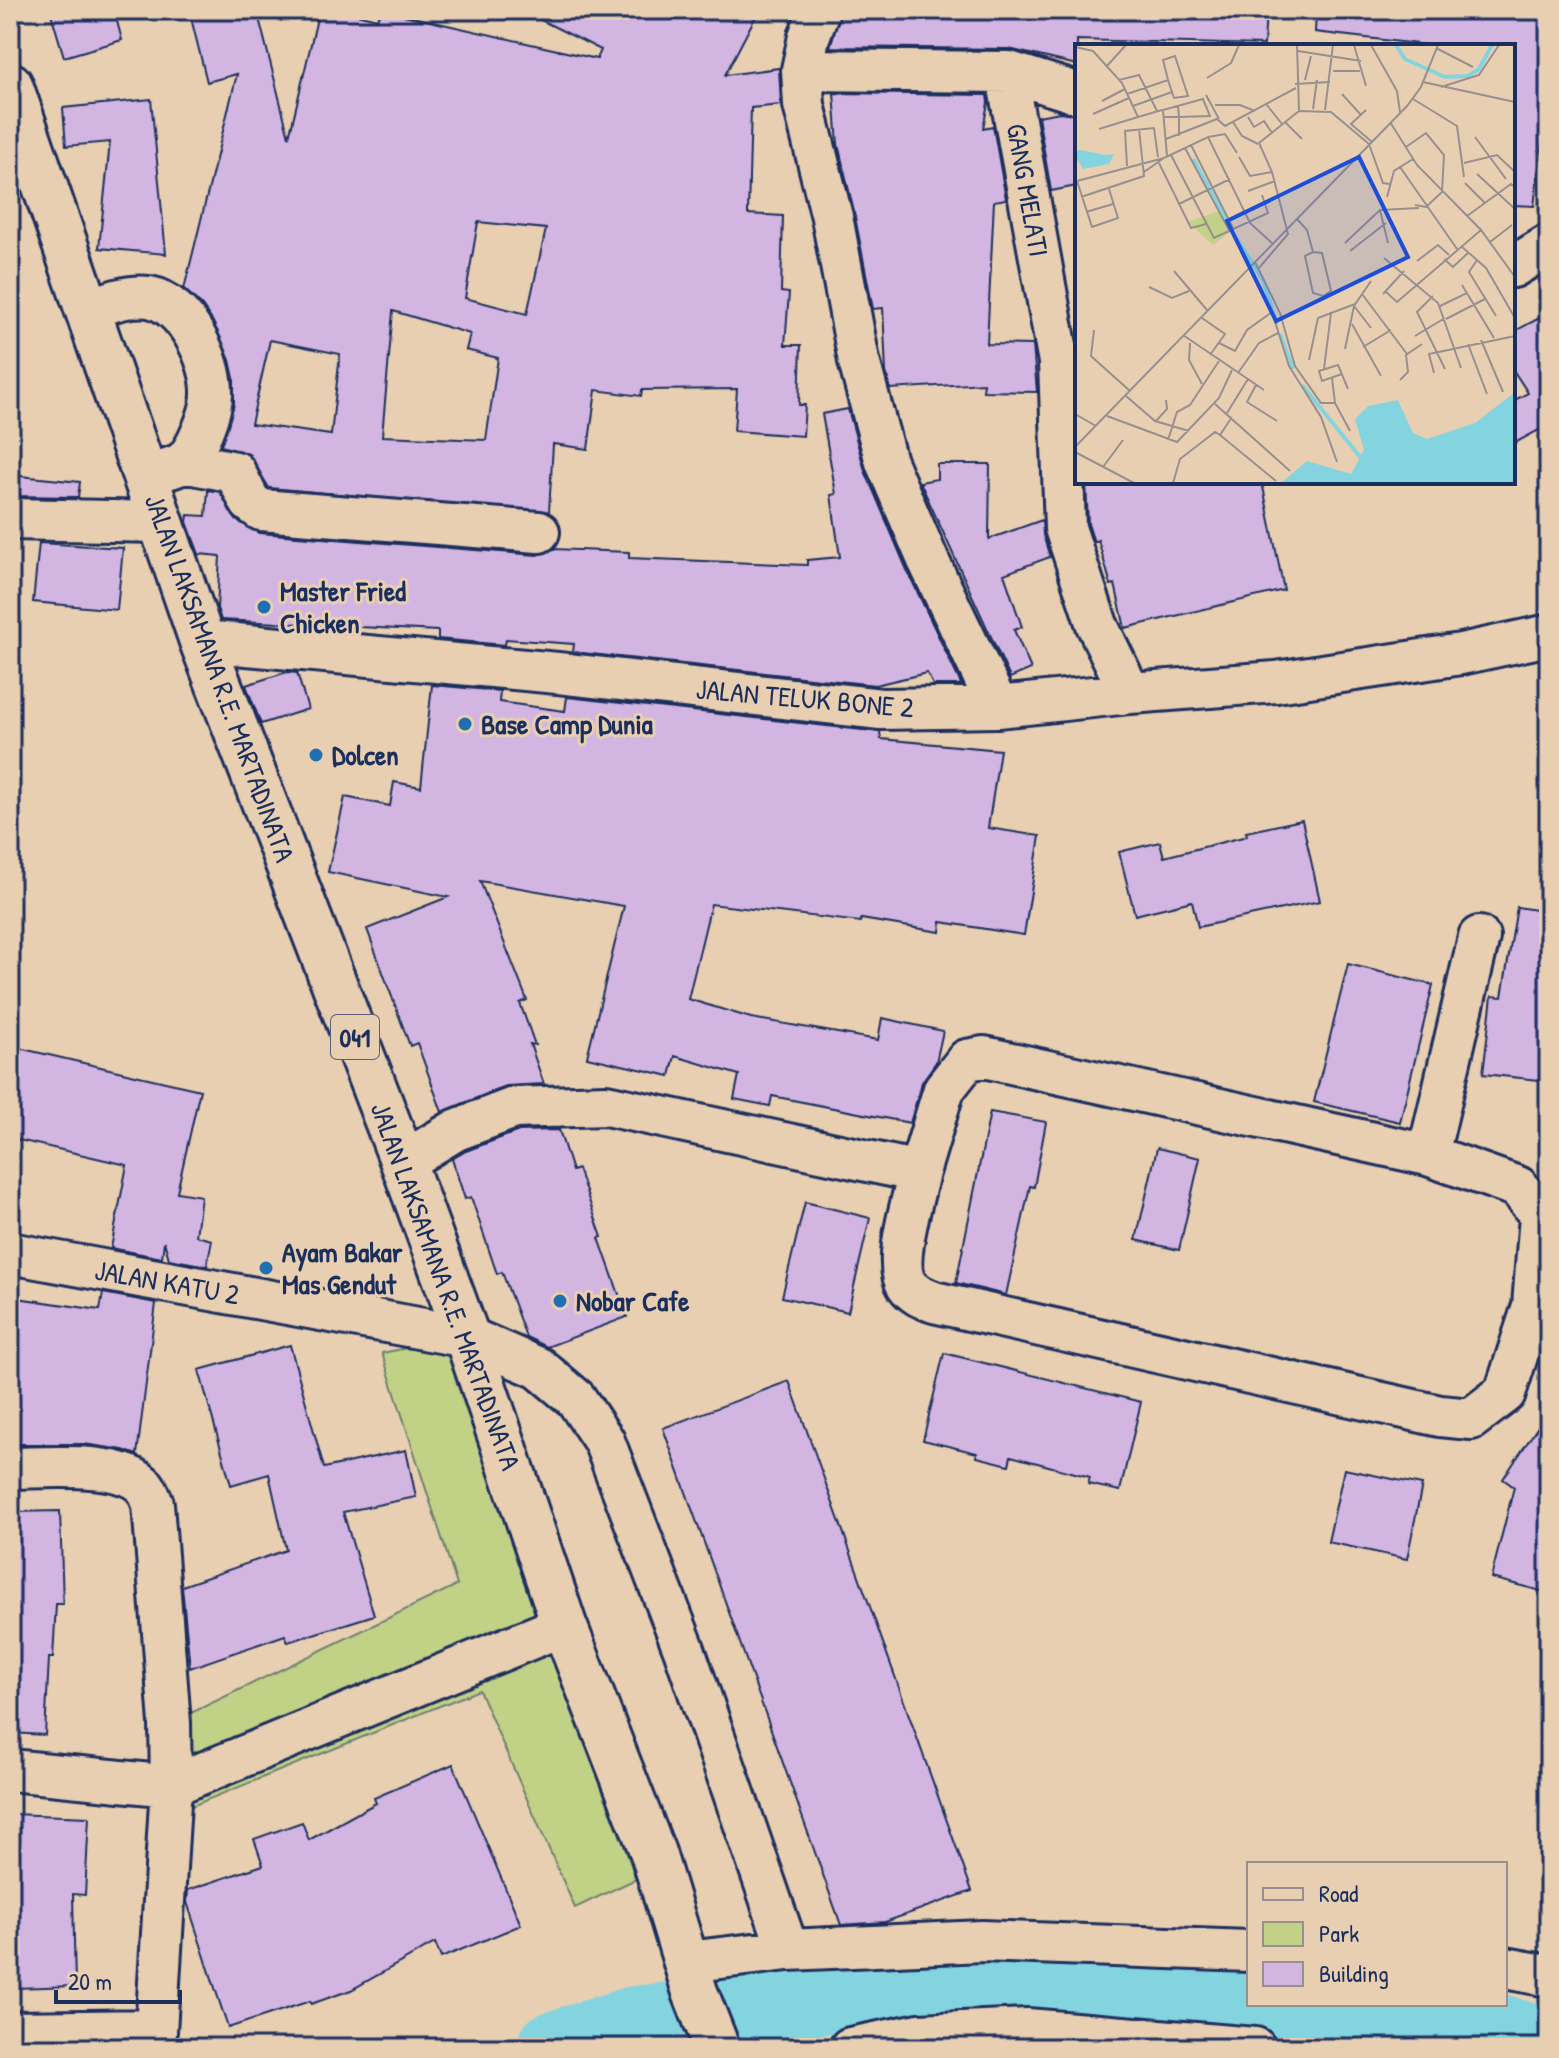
<svg xmlns="http://www.w3.org/2000/svg" width="1559" height="2058" viewBox="0 0 1559 2058" font-family="'Patrick Hand',sans-serif">
<style>
.green{fill:#c1d186;stroke:#6e8072;stroke-width:2}
.lines{fill:none;stroke-linecap:round;stroke-linejoin:round}
.river{stroke:#84d4e0;stroke-width:74}
.building{fill:#d3b5e2;stroke:#1b2f5e;stroke-width:2;fill-rule:evenodd}
.minor-casing{stroke:#1b2f5e;stroke-width:46}
.major-casing{stroke:#1b2f5e;stroke-width:50}
.minor{stroke:#e9cfb1;stroke-width:40}
.major{stroke:#e9cfb1;stroke-width:44}
.poi-dot{fill:#1f6fb2;stroke:#e9cfb1;stroke-width:3}
.labels{text-anchor:middle;dominant-baseline:central;stroke-width:6;stroke-linejoin:round;paint-order:stroke}
.shield{fill:#e9cfb1;stroke:#595f77;stroke-width:2}
.shield-label{font-size:26px;font-weight:bold;fill:#1b2f5e}
.street-label{font-size:28px;fill:#1b2f5e;stroke:#e9cfb1}
.poi-label{font-size:28px;font-weight:bold;fill:#1b2f5e;stroke:#e9cfb1;text-anchor:start}
.inset-river{fill:none;stroke:#84d4e0;stroke-width:4}
.inset-road{fill:none;stroke:#978f90;stroke-width:2}
.view{fill:#1d4ed8;fill-opacity:0.15;stroke:#1d4ed8;stroke-width:4}
.inset-edge{fill:none;stroke:#1b2f5e;stroke-width:4}
</style>
<rect width="100%" height="100%" fill="#e9cfb1"/>
<filter id="ink" filterUnits="userSpaceOnUse"><feTurbulence type="fractalNoise" baseFrequency=".0125" numOctaves="2"/><feDisplacementMap in="SourceGraphic" scale="16" xChannelSelector="R" yChannelSelector="G"/><feConvolveMatrix kernelMatrix="1 2 1 2 8 2 1 2 1" color-interpolation-filters="sRGB"/></filter>
<g filter="url(#ink)">
<path class="green" d="M446 1340 636 1879 575 1908 479 1690 192 1806 170 1723 457 1585 382 1353Z"/>
<g class="lines">
<path class="river" d="M554 2048 634 2023 744 2011 960 1973 1123 2000 1491 2028 1549 2047"/>
</g>
<path class="building" d="M50 10H114L122 40 64 57Z
M189 10H257L289 137 319 10H340L377 19 381 10 597 59 601 50 521 10H759L725 75 779 68 781 105 751 108 748 214 783 216 781 292 789 293 785 345H801L799 405H805L803 436 734 431 737 389 642 390 641 396 596 390 588 449 553 444 549 512 269 488 249 454 221 446 234 404V378L230 360 213 322 202 306 184 289 237 74 207 82ZM478 222 546 229 527 314 465 298ZM393 311 470 334 466 350 498 358 486 440 382 436ZM270 340 340 354 331 435 251 424Z
M841 10H1266L1264 45 1077 40V65L1009 49 830 47Z
M1316 10H1549V88L1534 206 1513 205V46H1435L1315 32Z
M834 93 987 95 988 103 983 128 993 126 1006 199 994 201 987 344 1033 345 1037 392 983 391 984 383 890 389 886 372 883 308 873 309 854 212 838 144Z
M151 99 166 254 99 248 110 142 66 146 63 108Z
M1060 112 1077 115V186L1051 191 1038 116Z
M1549 313V427L1548 425 1513 444V401L1528 393 1513 370V332Z
M848 409 865 471 907 570 961 684 959 685H933L927 673 875 685 573 652 574 644 506 639 505 645 438 639V631L221 620 217 608 220 556 199 554 187 522 188 515 206 516 208 490 220 492 236 520 259 533 537 555 553 549 629 552V558L807 565V560L840 557 831 495 836 494 822 414Z
M937 464H990L989 539 1042 520 1043 535 1050 557 1004 574 1022 627 1014 630 1031 669 1010 678 920 482 937 479Z
M10 475 80 482 78 497 10 496Z
M1086 482H1262L1284 590 1125 628 1115 584 1111 585 1098 540 1094 542 1088 524Z
M39 543 123 548 117 610 33 602Z
M287 672 297 673 308 709 261 724 246 685Z
M432 685 500 691 499 702 565 711 567 697 880 732 881 739 1000 750 988 828 1040 836 1024 935 941 922 940 932 861 919 860 922 711 904 688 999 751 1018 878 1040 882 1018 943 1031 936 1062 922 1082 910 1123 772 1096 770 1106 734 1099 739 1075 675 1056 670 1076 587 1057 624 906 480 881 527 1000 520 1003 535 1045 530 1044 544 1084 506 1086 442 1112 417 1043 410 1046 367 929 448 897 328 872 345 797 390 806 394 782 421 787Z
M1302 820 1320 901 1198 927 1192 901 1135 915 1119 852 1160 842 1164 857 1247 836 1246 832Z
M1517 907 1549 912V1081L1483 1074 1492 996 1502 997Z
M1348 964 1433 985 1400 1122 1314 1102Z
M10 1046 200 1090 177 1192 201 1196 196 1236 212 1240 207 1266 169 1259 164 1241 162 1258 111 1248 127 1165 10 1138Z
M990 1112 1046 1122 1034 1187 1030 1186 1006 1295 956 1283Z
M559 1130 572 1171 578 1169 602 1237 599 1238 627 1317 547 1347 526 1337 502 1272 497 1274 471 1197 465 1199 452 1159 466 1151 519 1131Z
M1157 1148 1200 1158 1179 1250 1136 1240Z
M805 1202 870 1218 848 1312 782 1297Z
M103 1293 156 1303 137 1455 123 1450 84 1444H10V1297L100 1310Z
M290 1345 324 1468 406 1450 416 1497 343 1512 374 1615 288 1642 285 1635 190 1668 182 1586 286 1550 269 1474 231 1485 199 1370Z
M944 1353 1141 1402 1120 1491 1088 1484 1090 1477 1011 1456 1009 1465 977 1457V1453L923 1440Z
M789 1381 972 1891 885 1922 841 1925 663 1428Z
M1549 1410V1593L1491 1578 1514 1487 1503 1479Z
M1344 1469 1422 1485 1407 1559 1328 1542Z
M60 1511 63 1604H56L53 1658H49L45 1735 10 1733V1512Z
M453 1764 521 1925 441 1958 435 1943 351 1990 311 2004 310 2001 228 2028 187 1902 188 1890 263 1865 254 1839 302 1822 309 1840 376 1803 374 1798Z
M10 1814 89 1817 85 1895 73 1894 75 1986 14 1988Z"/>
<g class="lines">
<defs>
<path id="minor" d="M819 10 809 37 802 70 804 105 832 217 859 361 886 462 928 560 998 707
M802 70 1009 72 1077 93
M1009 72 1010 93 1059 362 1065 528 1097 625 1130 693
M1513 267 1549 245
M88 310C107 303 128 294 149 297 185 303 213 360 212 394 212 412 197 449 184 462 178 466 167 469 161 471
M183 462 235 472 250 502 261 510 539 532
M10 519 161 522
M202 641 558 673 881 709 998 707 1130 693 1276 682 1461 654 1549 635
M1428 1155 1479 937
M403 1162 456 1130 514 1108 606 1105 919 1172C913 1199 892 1263 907 1285 914 1295 924 1298 934 1302L1440 1416 1471 1419 1505 1393 1533 1306 1540 1215 1518 1187 1428 1155 984 1057 967 1060 944 1089 919 1172
M10 1253 467 1337 539 1368 576 1399 604 1441 684 1649 788 1950
M10 1468C44 1468 122 1460 145 1487 148 1491 151 1499 153 1504L170 1723 171 1786 155 2048
M10 1770 171 1786 564 1625
M687 1962 788 1950 982 1941 1249 1951
M1505 1968 1549 1976
M10 2032 156 2030
M850 2048 919 2034 1027 2029 1255 2048"/>
<path id="major" d="M10 85 202 641 403 1162 467 1337 564 1625 653 1853 695 1992 717 2048"/>
</defs>
<use href="#minor" class="minor-casing"/>
<use href="#major" class="major-casing"/>
<use href="#minor" class="minor"/>
<use href="#major" class="major"/>
</g>
</g>
<g class="poi-dot">
<circle cx="264" cy="607" r="8"/>
<circle cx="465" cy="724" r="8"/>
<circle cx="316" cy="755" r="8"/>
<circle cx="266" cy="1268" r="8"/>
<circle cx="560" cy="1301" r="8"/>
</g>
<g class="labels">
<rect class="shield" x="331" y="1015" width="48" height="44" rx="6"/>
<g class="shield-label">
<text x="355" y="1037">041</text>
</g>
<g class="street-label">
<text transform="translate(1028 190) rotate(80)">GANG MELATI</text>
<text transform="translate(220 678) rotate(70)">JALAN LAKSAMANA R.E. MARTADINATA</text>
<text transform="translate(805 698) rotate(5)">JALAN TELUK BONE 2</text>
<text transform="translate(167 1282) rotate(10)">JALAN KATU 2</text>
<text transform="translate(446 1286) rotate(70)">JALAN LAKSAMANA R.E. MARTADINATA</text>
</g>
<g class="poi-label">
<text x="280" y="591">Master Fried<tspan x="280" dy="32">Chicken</tspan></text>
<text x="481" y="724">Base Camp Dunia</text>
<text x="332" y="755">Dolcen</text>
<text x="282" y="1252">Ayam Bakar<tspan x="282" dy="32">Mas Gendut</tspan></text>
<text x="576" y="1301">Nobar Cafe</text>
</g>
</g>
<g transform="translate(1075 44)">
<rect width="440" height="440" fill="#e9cfb1"/>
<path d="M144 167 155 188 138 201 113 178Z" fill="#c1d186"/>
<path d="M6 106 30 111 39 110 34 120 8 125 3 116 0 123V107ZM440 348V439H206L232 417 276 430 289 406 280 375 293 362 323 356 338 389 352 395 400 379Z" fill="#84d4e0"/>
<path class="inset-river" d="M321 1 330 15 370 33 393 32 404 25 417 1M118 115 157 186M158 189 188 236 202 280M205 290 218 325M227 341 286 414"/>
<path class="inset-road" d="M222 1 224 66M279 1 291 42M296 1 322 47 325 68M0 3 18 7 47 39 63 73 87 66M361 4 398 23M223 7 286 17M31 23 51 1M258 27H285M132 34 156 19 164 1M44 36 64 31 82 67M230 36 236 12M348 38 440 58M220 40 255 38M366 43 404 31 424 1M52 50 93 36 99 54 113 52 100 12 88 16 93 36M267 50 286 71M131 51 144 75M338 55 382 82 389 133M27 57 50 45M191 60 207 80M140 61H165L180 67M58 62 97 48M238 65 242 36M250 66 258 1M291 66 276 80 297 98M18 70 54 54M89 73H104V92M173 73 179 83 189 77 197 89M158 78 167 92 183 100M210 78 227 95M315 78 342 121 406 186 440 233M24 85 63 73M133 93 150 90 162 109M400 93 431 135M91 95 142 75 150 82 221 44M116 101 159 186M331 103 351 89 369 111 367 148 351 163 340 161M110 104 155 188M96 111 139 194 193 169 187 151M92 112 88 66 128 55 135 72 104 73 103 62M164 113 175 132 197 128M84 119 116 184 131 180M389 119 422 111 440 128M52 122 50 87 79 84 83 113M325 123 382 205M69 128 89 114M402 130 440 165M390 139 410 159M34 145 43 174 17 183 2 137 89 114 133 93 175 179 197 199M173 147 200 137M6 153 69 132 64 85M312 153 319 127 338 115M104 160 155 135M305 166 313 199M11 168 38 160M392 172 436 140 440 143M222 175 232 186 238 208 230 212 238 249 248 252 256 247 247 209 238 208M415 198 437 181M270 199 305 166 344 164M386 202 411 224 440 274M275 207 311 179M309 214 363 259 386 324M369 215 378 223 394 208M402 216 394 228 421 272M342 217 363 201 374 211M180 218 205 269 220 322 246 359H260L275 387M174 224 197 268 214 322 246 373 262 418M184 224 213 190 197 128 184 99 224 67 256 68 294 100 308 139 315 140M99 227 132 266M387 241 419 294M74 243 97 254 114 247M311 248 322 258 406 186M287 250 332 310M308 250 329 227M358 252 342 268 370 325M279 262 296 284M365 262 392 249M127 274 150 290 135 311M371 275 410 255M277 280 306 332M19 286 16 312 55 347M108 291 189 346M340 292 370 274M406 296 428 348M115 299 114 316 127 340M144 299 160 307 172 286 197 268M393 300 412 350M288 303 316 286M270 305 279 262 296 237M234 316 243 274 256 269M249 325 256 269 280 260M163 329 184 299 203 289M359 329 354 310 440 292M267 330 247 337 244 327 263 321 273 345M257 334 260 359M325 336 333 328 331 311 347 300M181 341 172 358 202 377M51 352 80 377 114 387M140 360 215 427M152 369 173 335M0 370 21 382M32 372 102 398 144 354 157 326M81 377 92 365 91 356M145 391 201 437M93 396 102 368 115 361 144 317M0 403 332 62 346 43 363 1M0 408 59 439M28 423 48 396M98 439 105 415 140 388 145 391 157 373"/>
<path class="view" d="M284 113 333 213 201 277 152 177Z"/>
<rect width="440" height="440" class="inset-edge"/>
</g>
<rect width="1559" height="2058" fill="none" stroke="#e9cfb1" stroke-width="40"/>
<rect x="20" y="20" width="1519" height="2018" fill="none" stroke="#1b2f5e" stroke-width="3" filter="url(#ink)"/>
<rect x="1247" y="1862" width="260" height="144" fill="#e9cfb1" stroke="#978f90" stroke-width="2"/>
<rect x="1263" y="1888" width="40" height="12" fill="#e9cfb1" stroke="#978f90" stroke-width="2"/>
<text x="1319" y="1902" font-size="24" fill="#1b2f5e">Road</text>
<rect x="1263" y="1922" width="40" height="24" fill="#c1d186" stroke="#978f90" stroke-width="2"/>
<text x="1319" y="1942" font-size="24" fill="#1b2f5e">Park</text>
<rect x="1263" y="1962" width="40" height="24" fill="#d3b5e2" stroke="#978f90" stroke-width="2"/>
<text x="1319" y="1982" font-size="24" fill="#1b2f5e">Building</text>
<path d="M56 1990v12h124v-12" fill="none" stroke="#1b2f5e" stroke-width="4"/>
<text x="68" y="1990" font-size="24" fill="#1b2f5e" stroke="#e9cfb1" stroke-width="6" paint-order="stroke">20 m</text>
</svg>
